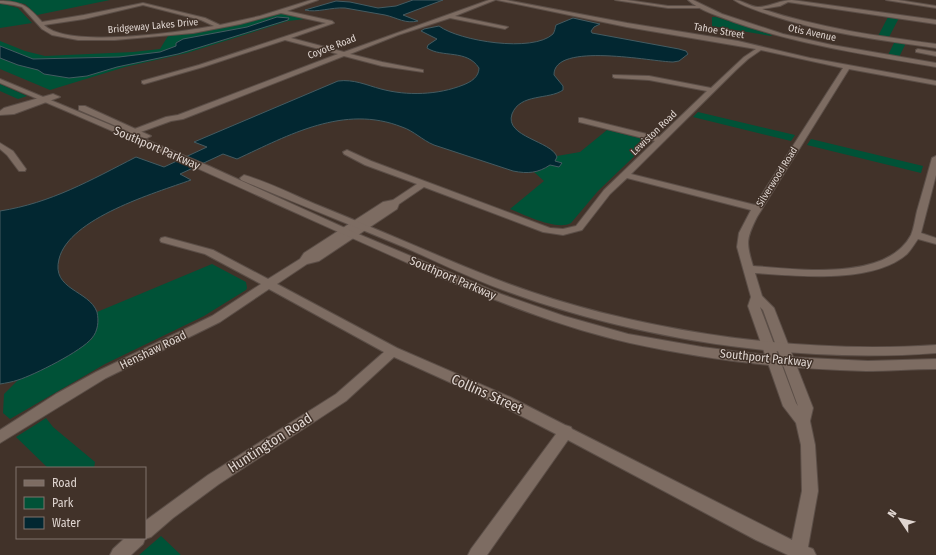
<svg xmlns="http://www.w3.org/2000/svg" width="936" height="555" viewBox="0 0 936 555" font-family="'Fira Sans Condensed',sans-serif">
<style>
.green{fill:#005237}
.water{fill:#022731;stroke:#445b61}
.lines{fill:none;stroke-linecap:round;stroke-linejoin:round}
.minor-casing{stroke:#5b4e47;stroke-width:2}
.tertiary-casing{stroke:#5b4e47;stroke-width:2}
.minor{fill:#7d6c62;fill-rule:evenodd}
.tertiary{fill:#7d6c62;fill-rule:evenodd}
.labels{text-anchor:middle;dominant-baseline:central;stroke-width:3;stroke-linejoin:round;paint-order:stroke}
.far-street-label{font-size:10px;fill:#dfd5d0;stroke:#413229}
.street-label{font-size:12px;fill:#dfd5d0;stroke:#413229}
.near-street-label{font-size:14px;fill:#dfd5d0;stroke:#413229}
</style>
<rect width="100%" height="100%" fill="#413229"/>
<path class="green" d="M0 0H110L37 15 25 4Z
M0 3 18 8 32 23 0 28Z
M283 13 305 19 288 21 187 53 125 67 50 90 0 69V41L25 51 45 56 133 52 160 49 168 36 226 27 275 14Z
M712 17H716L772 35 771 36 712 26Z
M888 17 899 18 889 37 878 36Z
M895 41 906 43 899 57 888 55Z
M0 84 27 96 18 99 0 91Z
M698 112 795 135 791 141 693 117Z
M607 130 643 139 647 144 598 191 571 223C557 231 525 215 510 209L544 181 534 172C543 170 553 165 557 156L580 152Z
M811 139 923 166 921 173 807 145Z
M212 264 246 282 247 288 246 290 204 316 105 364 10 419 3 413 4 394 18 380 72 353 92 339 98 320 97 312Z
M46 418 53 427 95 462 94 468H48L16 437Z
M161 536 181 555H139Z"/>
<path class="water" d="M413 0H443L403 15 418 21C405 24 398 18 385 15 372 13 358 10 345 8 331 7 317 13 305 10L336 1 350 2 378 8 396 6Z
M277 17 289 18 288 20 178 54 117 67 87 76 69 78 44 74 38 70 18 65 0 58V46L33 59 119 57 160 52 176 46V43L183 39 247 27Z
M573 18 600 24 594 27 591 31 592 33 679 49 686 51 688 54 679 61 673 62C654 62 553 41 554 75L563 86V90C549 100 520 93 512 114 504 137 552 141 557 157L555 161 562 163 559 167 550 165C538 173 528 174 513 171L434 145C422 140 414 131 402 127 344 104 289 135 237 159L223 154 180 174 191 180C155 193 69 218 59 259 51 290 89 290 97 312 99 321 98 331 92 338 82 351 34 375 18 380 12 382 6 383 0 384V211C51 203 91 180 136 157L164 167 207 147 194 142 338 81C354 79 366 85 381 89 407 96 438 95 463 85 471 82 479 77 479 68 467 49 442 58 427 48L428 45 437 39 421 31 424 29 439 26C459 41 533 53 553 34 555 31 555 28 556 25Z"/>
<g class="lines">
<defs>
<path id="minor" d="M311 0H318L287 11 332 21 334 23 291 38 344 52 489 0H495L455 16 508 27 505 29 450 18 398 35 350 54 382 62 423 70V72L382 66 344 56 183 119 171 121 127 137H124V133L166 117 178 115 338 54 285 40 203 67 144 84 142 83V81L199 65 326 23 281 13 240 24 193 33 115 40H78L52 35 42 29 22 7 14 5 0 3V1H3C23 2 29 7 42 22L84 15 143 3 205 18 220 25 260 16ZM143 5 201 20 214 26C180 32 68 49 44 25L84 19Z
M497 0H506L627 23 738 41 810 58 936 81V85L849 69 757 217C746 239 746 243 753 266 797 269 886 282 911 235 914 228 915 219 917 211 922 194 927 176 932 158L936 156V175L921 233 936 238V244L918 239C915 243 911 250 907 254 873 284 798 276 755 273L762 296 774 308 813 408 810 421 815 445 818 491 808 547 813 549 816 555H788L756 540 568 440 487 555H468L471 549 556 434 500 405 394 357 346 401 219 484 173 518 151 537 145 539 143 544 131 555H110L113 549 125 538H145V521L208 475 336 394 384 352 269 289 220 322 106 378 0 443V430L56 394 96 372 212 316 261 284 205 254 161 242 160 240 161 238 165 237 213 250 268 279 300 259 304 253 383 202 393 200 417 184 365 165 344 154 343 152 347 150 371 161 550 228 563 229 576 226 604 190 655 141 579 122V118H582L659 137 707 91 649 80 615 78 613 77V75L649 76 711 88 744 57 756 49 627 27ZM761 50 843 68 755 205 631 174 736 70 748 59ZM627 178 751 210 739 233 737 247 751 297 748 306 783 406 796 423 801 445 802 491 792 540 572 429 571 427 565 425 510 397 397 348 277 284 307 264 319 261 397 209 399 204 424 187 543 232 563 235 582 230 610 194ZM760 307 763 310 798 406 796 403Z
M615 0H627L668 6H701L703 7 701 8H668Z
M734 0C742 0 750 7 758 7 770 7 780 0 792 0L936 20V24L788 2 780 6 762 9C819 28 877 36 936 44V48C880 40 824 33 770 15 759 11 744 7 734 0Z
M886 0H898L936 6V8Z
M918 49 936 52V56L916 52V50Z
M53 94 60 97 14 114 0 115V111L4 108Z
M0 143 13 151 26 169 25 171H19L7 155 0 149Z"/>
<path id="tertiary" d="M688 0H693L722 14 783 34 832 45 936 63V67C868 55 800 45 734 22 719 16 700 11 688 0Z
M0 79 209 166 356 233 501 294 564 316 628 334 702 347 740 352 788 357 868 361 936 359V369C913 369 889 371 866 371 787 369 707 360 630 343 560 327 493 300 428 272 376 249 325 226 274 203 183 161 92 122 0 83Z
M79 106H85L151 136 147 138H144L79 110Z
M244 175C268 182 292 194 315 204 373 227 430 253 488 276 621 329 794 355 936 345V353C795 364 635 339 503 290 470 278 438 262 406 248 351 225 296 203 241 180L240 178Z"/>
</defs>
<use href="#minor" class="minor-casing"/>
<use href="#tertiary" class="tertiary-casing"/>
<use href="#minor" class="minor"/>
<use href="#tertiary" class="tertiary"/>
</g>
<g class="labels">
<g class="far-street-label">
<text transform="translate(153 26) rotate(-5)">Bridgeway Lakes Drive</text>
<text transform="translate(719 31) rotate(10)">Tahoe Street</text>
<text transform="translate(812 33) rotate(12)">Otis Avenue</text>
<text transform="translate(332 47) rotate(-21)">Coyote Road</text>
<text transform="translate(654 133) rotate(-44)">Lewiston Road</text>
<text transform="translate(777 177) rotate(-58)">Silverwood Road</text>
</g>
<g class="street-label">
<text transform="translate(157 148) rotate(23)">Southport Parkway</text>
<text transform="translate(453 278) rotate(23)">Southport Parkway</text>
<text transform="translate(153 350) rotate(-26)">Henshaw Road</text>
<text transform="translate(766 358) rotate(6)">Southport Parkway</text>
</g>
<g class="near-street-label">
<text transform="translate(487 394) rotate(24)">Collins Street</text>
<text transform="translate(270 443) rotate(-33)">Huntington Road</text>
</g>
</g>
<rect x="16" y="467" width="130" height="72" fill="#413229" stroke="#80736c"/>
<rect x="24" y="480" width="20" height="6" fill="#7d6c62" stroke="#80736c"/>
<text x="52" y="487" font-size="12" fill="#dfd5d0">Road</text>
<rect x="24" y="497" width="20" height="12" fill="#005237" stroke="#80736c"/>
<text x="52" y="507" font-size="12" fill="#dfd5d0">Park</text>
<rect x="24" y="517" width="20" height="12" fill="#022731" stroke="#80736c"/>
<text x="52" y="527" font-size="12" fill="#dfd5d0">Water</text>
<g transform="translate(900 519) rotate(305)" stroke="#413229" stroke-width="3" paint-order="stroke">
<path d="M0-3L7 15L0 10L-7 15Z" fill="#dfd5d0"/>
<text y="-6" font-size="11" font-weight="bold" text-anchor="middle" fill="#dfd5d0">N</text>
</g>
</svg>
